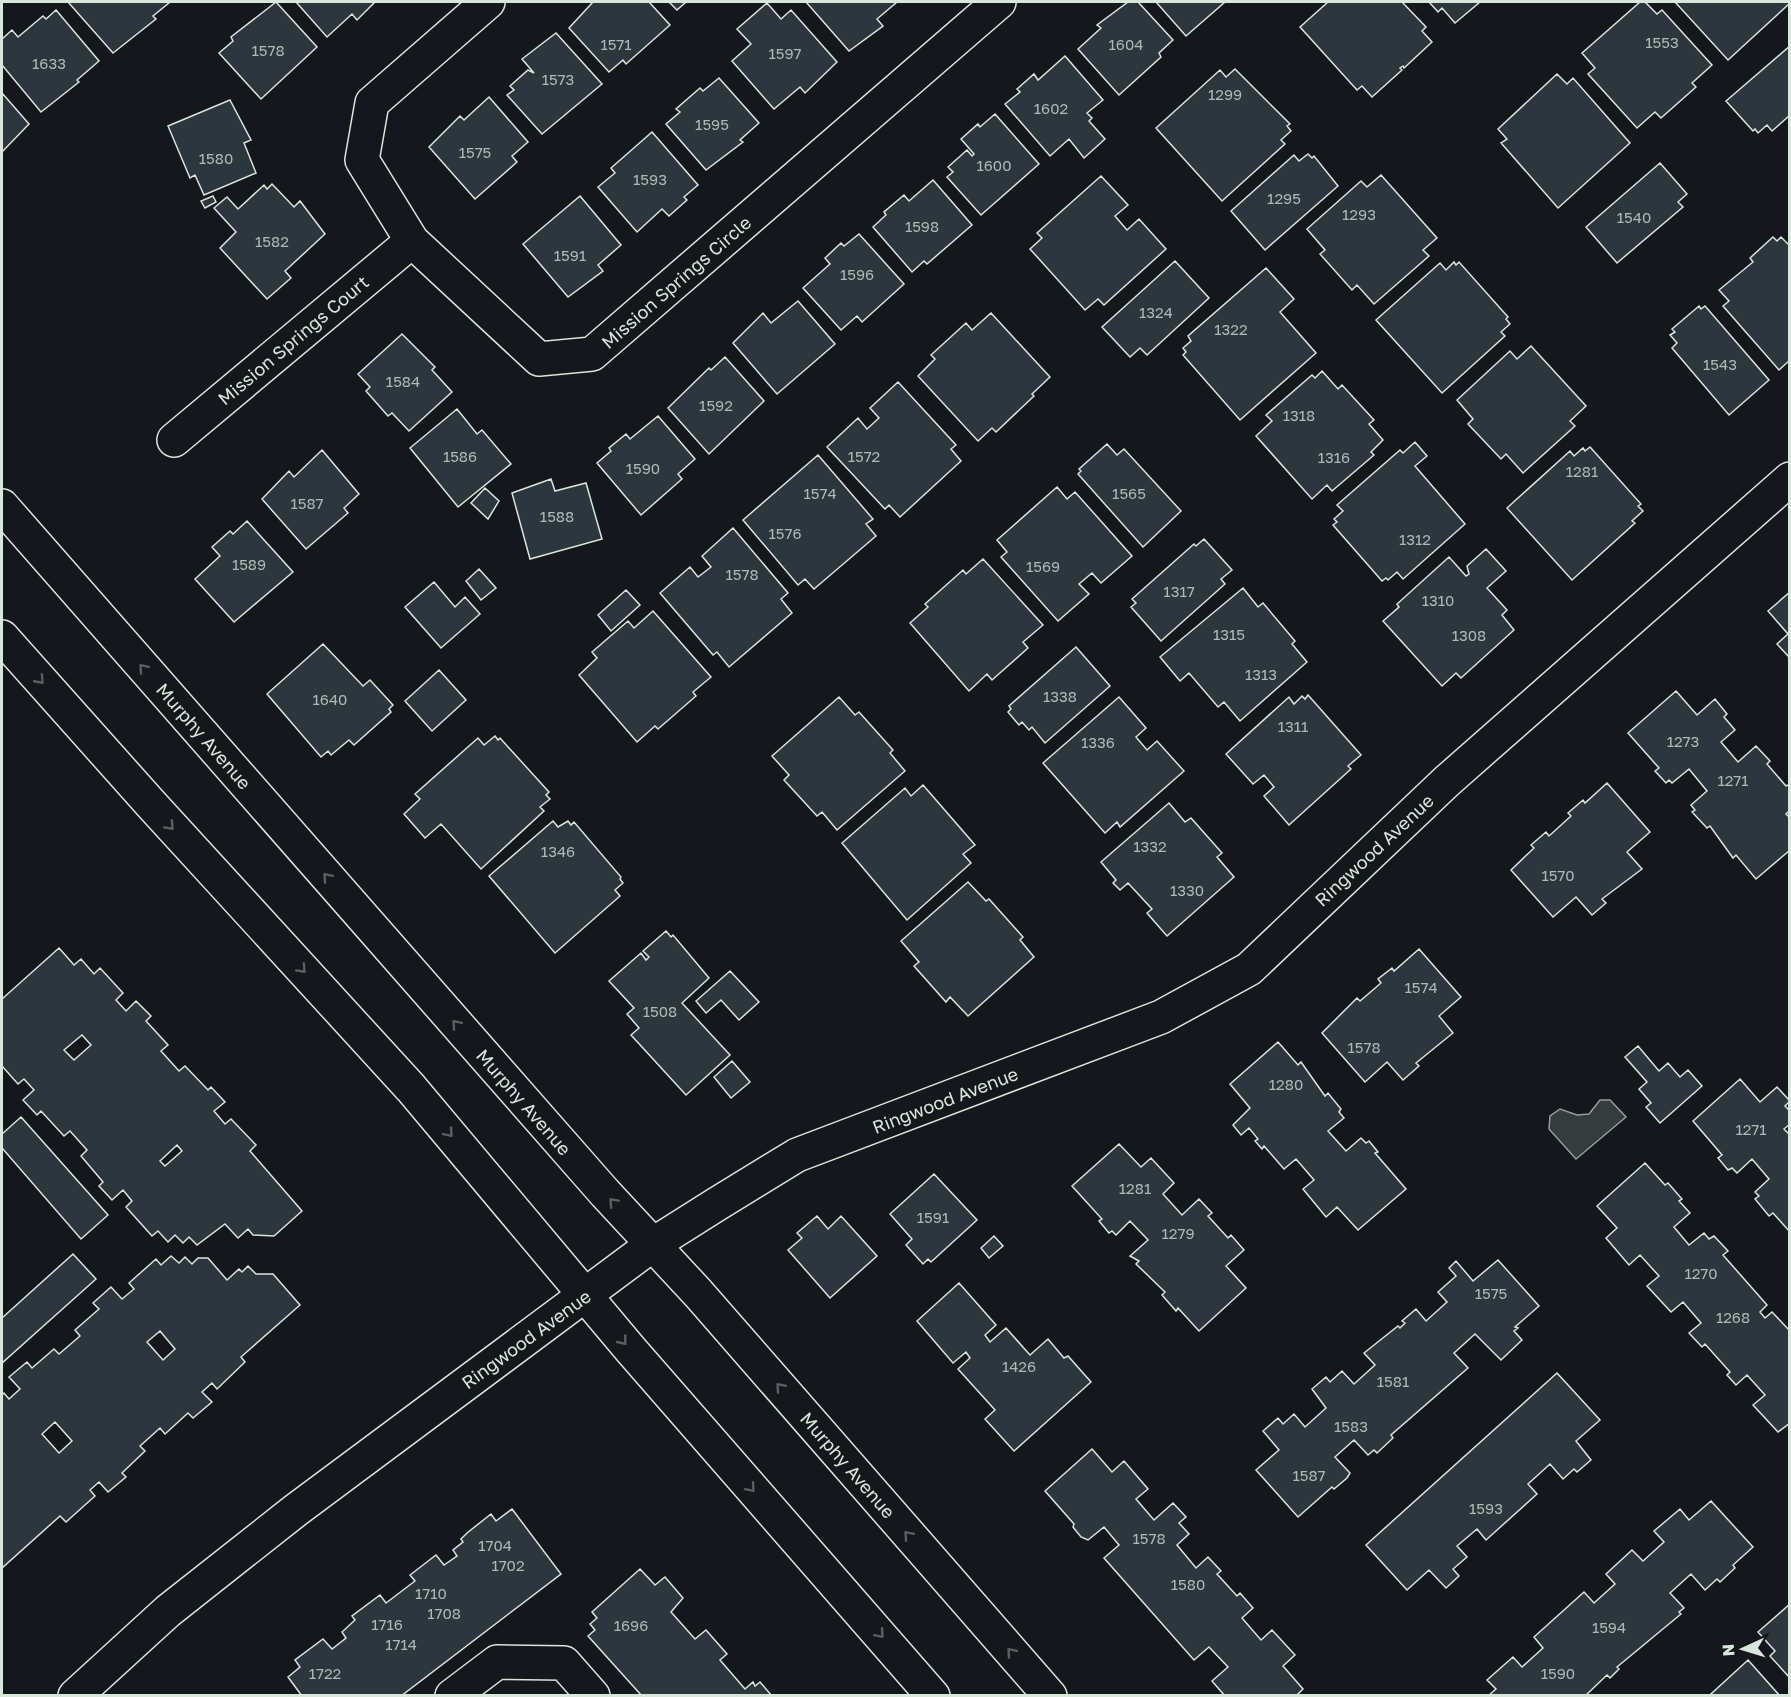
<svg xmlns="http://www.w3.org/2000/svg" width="1791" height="1697" viewBox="0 0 1791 1697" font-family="'Golos Text',sans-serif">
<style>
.water{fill:#363b3e;stroke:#939e99;stroke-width:1.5}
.building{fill:#2c363c;stroke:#d8e6dc;stroke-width:1.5;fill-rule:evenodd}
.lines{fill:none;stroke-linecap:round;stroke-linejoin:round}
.minor-casing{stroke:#d8e6dc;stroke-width:36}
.tertiary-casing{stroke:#d8e6dc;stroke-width:36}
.primary-casing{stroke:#d8e6dc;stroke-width:36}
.minor{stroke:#14181c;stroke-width:33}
.tertiary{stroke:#14181c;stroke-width:33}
.primary{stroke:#14181c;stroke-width:33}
.oneway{stroke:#59605f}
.labels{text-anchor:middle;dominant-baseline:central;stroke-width:4.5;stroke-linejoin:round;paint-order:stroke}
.number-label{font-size:15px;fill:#adbab4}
.street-label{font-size:18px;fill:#d8e6dc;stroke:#14181c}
</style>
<rect width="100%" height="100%" fill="#14181c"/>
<path class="water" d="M1600 1100H1610L1626 1117 1576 1159 1549 1129 1550 1116 1560 1109 1577 1115 1589 1114Z"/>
<path class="building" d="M68 2H170L153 16 156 19 113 53Z
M276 2 317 47 261 99 219 53 233 41 231 37Z
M296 2H375L357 20 352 14 327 37Z
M593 2H649L670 25 626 64 623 60 609 72 569 28Z
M669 2H686L677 10Z
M806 2H897L877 19 883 26 849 51Z
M1128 2H1138L1173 40 1159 53 1161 57 1119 95 1078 49 1101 28 1097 25Z
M1156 2H1225L1186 36Z
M1328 2H1402L1426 27 1422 31 1432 42 1404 68 1403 66 1400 68 1402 70 1372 97 1362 86 1357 90 1300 27Z
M1429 2H1480L1455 23 1442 8 1438 12Z
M1640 2H1645L1657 14 1662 10 1712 65 1692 83 1696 87 1661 118 1655 112 1637 128 1588 74 1595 68 1582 53Z
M1675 2H1790V3L1728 60Z
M767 3 781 19 791 10 837 62 805 93 800 87 774 109 732 61 751 44 737 29Z
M56 10 99 61 77 80 79 82 41 112 2 65V39L12 30 18 37 43 16 46 19Z
M556 33 602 84 542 134 507 95 514 90 510 86 528 70 534 73 522 59Z
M1790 46V115L1772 131 1767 125 1758 133 1755 129 1753 131 1726 101Z
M1065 56 1103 100 1087 113 1092 118 1089 121 1105 139 1084 158 1069 139 1050 156 1005 104 1020 92 1017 89 1034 74 1038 80Z
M1235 69 1290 124 1287 126 1291 131 1281 140 1285 144 1222 201 1156 128 1220 70 1226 77Z
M1557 74 1567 84 1573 78 1630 143 1558 208 1501 143 1507 139 1498 129Z
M719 78 759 123 740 140 743 142 706 170 666 124 680 112 676 109 700 88 703 91Z
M2 93 29 124 2 152Z
M489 97 528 142 512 156 517 162 475 199 429 147 460 116 464 120Z
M230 100 251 140 244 143 256 173 204 195 195 175 190 178 168 126Z
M995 114 1039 164 981 215 947 177 953 172 948 167 967 150 972 156 974 154 961 139 978 124 980 127Z
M652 132 698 185 684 197 687 200 669 216 662 209 637 232 598 187 615 173 611 168Z
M1308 154 1312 158 1314 156 1338 186 1265 250 1231 211 1294 155 1299 161Z
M1660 163 1687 194 1678 202 1683 207 1617 263 1586 227Z
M1381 175 1437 238 1423 250 1429 256 1374 304 1357 285 1352 290 1320 254 1325 250 1307 229 1361 181 1367 187Z
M1101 176 1128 205 1115 216 1127 230 1139 219 1166 249 1104 305 1098 299 1085 310 1030 249 1042 238 1037 233Z
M933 180 972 225 927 264 924 261 912 272 873 227 886 215 884 212 904 195 909 201Z
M272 184 294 207 300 201 325 234 285 271 291 278 267 299 220 248 236 232 214 208 227 197 238 209 264 185 267 189Z
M213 196 216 202 205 208 201 201Z
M580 196 621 245 598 265 603 271 568 297 523 244Z
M859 234 904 284 862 322 857 316 841 330 803 288 830 264 825 258 841 243 844 246Z
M1773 237 1777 241 1781 237 1790 246V360L1779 370 1723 306 1729 301 1719 290 1753 262 1750 258Z
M1175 261 1209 298 1147 355 1140 348 1130 357 1102 327Z
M1454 262 1456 265 1459 262 1508 317 1506 319 1510 324 1501 332 1505 336 1442 393 1376 320 1440 263 1446 270Z
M1266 268 1294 299 1280 312 1316 353 1240 420 1183 355 1186 352 1183 348 1191 341 1188 336Z
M798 301 835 344 777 394 733 343 763 313 771 323Z
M1699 306 1701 309 1705 306 1769 380 1729 415 1672 348 1677 343 1670 335 1675 332 1672 329Z
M991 313 1050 377 1032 394 1034 396 996 432 992 428 978 441 918 376 935 359 931 355 966 323 972 330Z
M402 334 435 367 432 370 452 392 409 431 392 413 388 416 366 391 370 387 358 374Z
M1531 346 1586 406 1570 421 1575 426 1523 473 1506 454 1501 459 1468 424 1473 419 1457 400 1510 351 1517 359Z
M725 357 764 401 709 454 668 408 709 368 711 370Z
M1322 371 1338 389 1342 385 1374 420 1369 424 1383 440 1371 452 1374 455 1332 491 1327 485 1312 499 1256 436 1272 421 1266 415 1312 375 1315 378Z
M898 382 956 445 951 449 961 461 900 517 889 505 885 509 827 447 858 418 867 429 879 418 870 408Z
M457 409 477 434 482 430 511 464 458 507 410 448Z
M658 416 695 459 678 474 682 479 641 515 597 463 611 451 609 448 626 434 630 439Z
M1415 442 1427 456 1415 466 1465 524 1403 579 1397 572 1388 580 1386 578 1382 581 1333 525 1337 522 1334 519 1343 511 1337 505 1400 450 1403 453Z
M1107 444 1117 455 1124 449 1181 511 1143 547 1078 474 1081 471 1079 469Z
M1590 447 1641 504 1638 506 1643 511 1632 521 1635 523 1572 580 1507 508 1570 451 1574 456 1583 448 1585 451Z
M322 450 359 494 344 508 348 513 306 549 262 499 289 471 294 477Z
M818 455 873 519 866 524 876 536 814 589 805 579 798 585 743 520Z
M551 479 555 491 586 483 602 539 530 559 512 493Z
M1057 487 1067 499 1075 492 1132 556 1101 583 1092 573 1079 584 1089 594 1058 621 1001 557 1007 552 997 540Z
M485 488 499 501 488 519 471 503Z
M247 521 293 572 234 622 195 579 220 556 212 547 230 531 233 534Z
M733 528 788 593 781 599 792 613 729 667 717 652 713 655 660 593 690 567 698 577 711 567 702 556Z
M1204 539 1232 570 1221 579 1225 584 1161 641 1131 607 1136 603 1132 599 1194 544 1196 546Z
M1486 549 1506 571 1487 588 1507 610 1502 615 1514 630 1461 678 1456 673 1442 686 1383 621 1399 607 1397 604 1449 557 1466 576 1469 574 1467 566Z
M983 559 1043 625 1023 642 1028 648 992 680 987 674 969 691 910 623 928 607 925 604 963 570 966 574Z
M479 569 496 588 481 600 466 581Z
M434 582 455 607 465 597 480 614 441 648 405 607Z
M1243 588 1258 607 1263 603 1295 641 1292 644 1307 662 1240 721 1224 702 1218 707 1189 673 1180 681 1160 657Z
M626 590 640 605 611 631 598 615Z
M1790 592V658L1777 644 1788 634 1768 611Z
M653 611 711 677 693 692 696 696 658 729 655 726 637 742 579 675 597 658 592 652 628 621 634 628Z
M323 644 363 686 370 680 393 705 389 709 391 712 354 745 349 740 331 755 328 751 321 757 267 694Z
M1076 647 1110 686 1045 743 1032 727 1029 730 1022 722 1019 725 1008 712 1011 709 1009 706Z
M439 670 466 700 432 731 405 701Z
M1676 691 1697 715 1715 699 1727 714 1724 717 1735 730 1721 742 1738 762 1756 746 1770 761 1767 764 1786 786 1790 784V810L1786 814 1790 818V850L1756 879 1736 855 1733 858 1710 826 1707 828 1692 812 1695 810 1691 805 1707 791 1689 769 1672 783 1669 780 1666 783 1655 771 1659 768 1628 733Z
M1308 695 1361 755 1348 766 1351 769 1289 825 1264 796 1274 787 1264 775 1253 784 1226 754 1289 697 1294 704 1302 696 1305 699Z
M839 697 855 715 859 712 893 750 890 753 905 771 837 830 822 812 817 816 784 780 789 775 772 756Z
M1119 697 1146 728 1136 737 1147 750 1157 741 1184 771 1120 827 1117 822 1105 833 1043 763Z
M495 736 498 740 500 738 549 792 546 795 550 799 540 807 544 811 481 869 441 824 425 838 404 814 420 799 415 794 478 738 484 745Z
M1607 783 1650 832 1627 852 1642 869 1602 899 1606 903 1592 915 1576 897 1553 917 1511 870 1534 848 1531 845 1546 832 1549 836 1571 816 1568 813 1583 800 1585 803Z
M923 785 975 845 963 854 971 863 907 920 842 843 905 788 911 796Z
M1169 803 1185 822 1191 818 1222 853 1217 857 1234 877 1167 936 1147 913 1152 909 1128 883 1120 890 1113 883 1116 880 1101 862Z
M553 821 558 827 568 821 571 825 574 822 621 877 620 879 623 883 615 890 620 896 555 953 489 876Z
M968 882 986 901 989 899 1023 937 1020 940 1034 957 968 1016 950 997 946 1002 914 966 919 962 901 941Z
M666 931 671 937 673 935 709 978 682 1003 730 1055 686 1095 631 1035 639 1028 627 1014 634 1008 609 981 641 953 646 960 649 957 643 951Z
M59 948 74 965 81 959 94 974 100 968 123 993 116 1000 126 1011 136 1001 151 1016 146 1021 168 1045 161 1051 179 1071 185 1066 208 1090 211 1087 225 1102 214 1111 225 1124 231 1119 256 1145 250 1151 302 1211 274 1236 253 1235 248 1229 238 1238 225 1224 197 1245 189 1237 183 1243 175 1235 168 1242 158 1231 152 1236 126 1207 132 1201 123 1190 112 1200 99 1186 103 1182 81 1156 87 1150 70 1131 64 1136 41 1111 37 1115 23 1100 34 1090 24 1079 18 1084 2 1066V999ZM82 1035 91 1045 74 1060 64 1050ZM177 1145 182 1151 165 1166 160 1161Z
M1419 949 1461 997 1439 1016 1453 1033 1416 1063 1419 1066 1403 1080 1387 1062 1365 1082 1322 1033 1357 998 1360 1001 1381 983 1378 979 1392 968 1394 971Z
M730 971 759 1002 739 1020 721 1000 706 1013 696 1001Z
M1278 1042 1298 1065 1301 1062 1325 1096 1328 1093 1341 1109 1339 1112 1344 1118 1328 1131 1346 1151 1361 1138 1366 1143 1369 1141 1378 1152 1375 1153 1406 1189 1358 1230 1337 1207 1326 1217 1303 1189 1314 1180 1296 1159 1284 1169 1264 1146 1262 1149 1255 1141 1258 1139 1249 1128 1241 1135 1233 1125 1250 1108 1230 1084Z
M1638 1046 1659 1071 1668 1063 1680 1077 1688 1070 1702 1086 1660 1123 1646 1107 1651 1103 1639 1089 1647 1082 1625 1057Z
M732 1061 750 1082 731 1098 714 1077Z
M1740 1079 1760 1102 1777 1087 1790 1101 1785 1106 1790 1111V1124L1784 1129 1790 1135V1232L1773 1213 1769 1216 1755 1199 1759 1196 1755 1192 1769 1179 1752 1159 1737 1173 1732 1168 1728 1170 1718 1158 1722 1155 1693 1121Z
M21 1117 108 1215 81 1239 2 1148V1134Z
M1119 1144 1141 1167 1151 1158 1174 1183 1163 1194 1182 1215 1199 1199 1212 1213 1208 1216 1228 1238 1231 1235 1244 1250 1226 1266 1246 1288 1199 1331 1178 1308 1176 1311 1162 1295 1165 1292 1136 1264 1139 1261 1130 1256 1148 1240 1130 1221 1116 1235 1112 1231 1109 1233 1099 1221 1102 1219 1072 1186Z
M1645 1163 1665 1185 1668 1183 1682 1199 1679 1201 1690 1213 1674 1227 1689 1245 1704 1233 1709 1239 1714 1236 1728 1251 1723 1255 1767 1305 1760 1312 1765 1318 1772 1312 1790 1331V1423L1778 1432 1753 1405 1765 1395 1747 1375 1736 1385 1727 1375 1730 1372 1705 1344 1702 1347 1689 1333 1701 1323 1683 1302 1671 1312 1647 1286 1659 1276 1640 1255 1629 1265 1606 1238 1617 1228 1597 1206Z
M934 1174 977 1220 931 1262 928 1259 923 1264 906 1245 912 1239 890 1214Z
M817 1216 828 1229 841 1216 877 1256 830 1298 788 1250 802 1238 797 1233Z
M994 1236 1003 1246 989 1258 981 1248Z
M73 1254 96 1279 2 1363V1318Z
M171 1256 179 1263 185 1257 192 1264 198 1258H208L227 1280 239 1269 242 1272 248 1266 256 1274H273L300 1305 241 1357 245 1362 217 1389 212 1383 202 1392 212 1402 193 1418 188 1413 165 1434 160 1428 140 1446 145 1451 122 1473 126 1477 108 1492 99 1482 90 1490 95 1496 66 1522 60 1516 2 1568V1395L4 1393 9 1399 20 1389 9 1377 27 1362 32 1368 54 1349 59 1354 80 1336 75 1330 99 1309 93 1303 111 1287 122 1299 134 1289 129 1283 156 1259 161 1265ZM160 1331 175 1349 163 1360 147 1342ZM55 1422 72 1441 59 1453 42 1434Z
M1498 1260 1539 1306 1515 1327 1518 1328 1514 1331 1522 1340 1501 1360 1475 1334 1454 1353 1468 1368 1391 1435 1393 1438 1377 1453 1374 1450 1368 1455 1354 1440 1335 1457 1350 1473 1347 1478 1334 1489 1332 1487 1298 1517 1256 1470 1279 1450 1263 1431 1278 1418 1283 1424 1294 1414 1305 1427 1326 1408 1312 1389 1326 1377 1330 1382 1342 1371 1354 1384 1375 1365 1364 1353 1398 1326 1400 1328 1405 1323 1402 1321 1416 1309 1426 1321 1447 1302 1438 1292 1456 1276 1449 1268 1456 1261 1473 1281Z
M959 1283 996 1325 985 1335 990 1342 1006 1328 1030 1355 1048 1339 1064 1358 1068 1356 1091 1382 1014 1451 985 1419 995 1410 958 1369 970 1358 966 1352 953 1363 917 1321Z
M1557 1373 1600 1420 1576 1441 1591 1460 1577 1472 1574 1469 1563 1479 1550 1464 1528 1484 1537 1494 1486 1540 1477 1529 1457 1546 1467 1557 1453 1569 1459 1576 1446 1588 1429 1570 1407 1590 1366 1545Z
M1092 1449 1112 1472 1124 1461 1148 1489 1136 1499 1154 1520 1173 1503 1186 1517 1179 1523 1189 1534 1177 1545 1196 1568 1208 1557 1221 1571 1217 1574 1237 1596 1240 1593 1253 1608 1242 1618 1261 1640 1272 1630 1295 1655 1283 1666 1303 1689 1296 1696H1225L1212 1681 1228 1667 1209 1647 1194 1660 1104 1558 1119 1545 1104 1527 1088 1540 1081 1537 1073 1527 1074 1524 1045 1491Z
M1711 1501 1753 1547 1733 1565 1735 1568 1720 1582 1717 1579 1705 1590 1691 1574 1670 1593 1684 1608 1679 1612 1681 1614 1617 1667 1619 1669 1610 1678 1607 1675 1585 1696H1488L1496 1689 1487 1680 1513 1657 1522 1667 1543 1648 1534 1637 1584 1592 1594 1603 1615 1584 1606 1574 1632 1550 1643 1561 1664 1542 1654 1531 1680 1509 1689 1520Z
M512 1509 561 1574 401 1696H302L288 1677 300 1667 295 1660 323 1639 332 1649 346 1638 342 1632 355 1620 352 1616 380 1595 386 1603 415 1581 410 1575 436 1555 444 1565 457 1556 453 1550 463 1542 461 1539 467 1533 491 1514 496 1521Z
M640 1569 655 1585 665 1577 683 1598 671 1612 695 1639 706 1630 727 1654 720 1660 745 1689 753 1682 755 1686 760 1682 772 1696H642L588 1636 595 1630 590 1624 597 1618 592 1612Z
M1790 1604V1678L1770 1656 1775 1651 1758 1632Z
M1748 1660 1780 1696H1712L1711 1694Z"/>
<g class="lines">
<defs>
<path id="minor" d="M488 2 372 103 362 160 412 241 539 359 592 354 999 2
M174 440 412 241
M452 1696 497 1662 564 1663 593 1696"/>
<path id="tertiary" d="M75 1696 168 1611 296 1510 652 1245 717 1204 797 1155 1161 1017 1249 969 1447 781 1790 479"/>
<path id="primary" d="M2 506 605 1193 698 1293 1050 1696
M2 637 151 804 411 1088 631 1350 933 1696"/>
</defs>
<use href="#minor" class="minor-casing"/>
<use href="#tertiary" class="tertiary-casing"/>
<use href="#primary" class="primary-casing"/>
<use href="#minor" class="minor"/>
<use href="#tertiary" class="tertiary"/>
<use href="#primary" class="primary"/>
</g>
<defs><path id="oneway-chevron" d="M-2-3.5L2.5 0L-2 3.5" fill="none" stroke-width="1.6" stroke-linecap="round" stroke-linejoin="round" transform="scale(1.5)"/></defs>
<g class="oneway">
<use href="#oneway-chevron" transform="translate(143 668) rotate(-131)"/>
<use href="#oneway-chevron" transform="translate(40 680) rotate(48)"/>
<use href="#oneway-chevron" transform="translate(170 826) rotate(47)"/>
<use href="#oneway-chevron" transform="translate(327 877) rotate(-131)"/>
<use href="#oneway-chevron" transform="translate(302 969) rotate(47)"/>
<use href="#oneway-chevron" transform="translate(456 1024) rotate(-131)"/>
<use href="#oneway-chevron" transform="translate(449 1133) rotate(50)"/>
<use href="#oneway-chevron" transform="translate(613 1202) rotate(-133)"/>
<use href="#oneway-chevron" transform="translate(623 1341) rotate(51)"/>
<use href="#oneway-chevron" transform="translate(780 1387) rotate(-131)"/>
<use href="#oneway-chevron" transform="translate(751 1488) rotate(49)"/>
<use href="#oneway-chevron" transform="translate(908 1535) rotate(-131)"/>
<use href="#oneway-chevron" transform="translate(880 1634) rotate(49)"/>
<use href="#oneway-chevron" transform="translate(1011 1652) rotate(-131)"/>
</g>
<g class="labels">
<g class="number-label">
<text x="1662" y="42">1553</text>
<text x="616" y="44">1571</text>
<text x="1126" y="44">1604</text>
<text x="268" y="50">1578</text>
<text x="785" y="53">1597</text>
<text x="49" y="63">1633</text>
<text x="558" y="79">1573</text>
<text x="1225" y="94">1299</text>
<text x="1051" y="108">1602</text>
<text x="712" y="124">1595</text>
<text x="475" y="152">1575</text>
<text x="216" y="158">1580</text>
<text x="994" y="165">1600</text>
<text x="650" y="179">1593</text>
<text x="1284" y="198">1295</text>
<text x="1359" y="214">1293</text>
<text x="1634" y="217">1540</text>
<text x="922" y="226">1598</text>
<text x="272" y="241">1582</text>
<text x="570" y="255">1591</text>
<text x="857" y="274">1596</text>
<text x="1156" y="312">1324</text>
<text x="1231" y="329">1322</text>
<text x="1720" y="364">1543</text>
<text x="403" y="381">1584</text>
<text x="716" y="405">1592</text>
<text x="1299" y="415">1318</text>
<text x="460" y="456">1586</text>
<text x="864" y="456">1572</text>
<text x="1334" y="457">1316</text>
<text x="643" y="468">1590</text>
<text x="1582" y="471">1281</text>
<text x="820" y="493">1574</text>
<text x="1129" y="493">1565</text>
<text x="307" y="503">1587</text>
<text x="557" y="516">1588</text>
<text x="785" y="533">1576</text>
<text x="1415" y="539">1312</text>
<text x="249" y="564">1589</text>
<text x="1043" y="566">1569</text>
<text x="742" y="574">1578</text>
<text x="1179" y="591">1317</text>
<text x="1438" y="600">1310</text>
<text x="1229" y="634">1315</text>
<text x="1469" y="635">1308</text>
<text x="1261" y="674">1313</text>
<text x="1060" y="696">1338</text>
<text x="330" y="699">1640</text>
<text x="1293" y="726">1311</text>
<text x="1683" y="741">1273</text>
<text x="1098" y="742">1336</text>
<text x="1733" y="780">1271</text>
<text x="1150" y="846">1332</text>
<text x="558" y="851">1346</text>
<text x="1558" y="875">1570</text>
<text x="1187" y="890">1330</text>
<text x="1421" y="987">1574</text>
<text x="660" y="1011">1508</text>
<text x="1364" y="1047">1578</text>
<text x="1286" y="1084">1280</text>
<text x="1751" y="1129">1271</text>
<text x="1135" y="1188">1281</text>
<text x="933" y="1217">1591</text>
<text x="1178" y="1233">1279</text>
<text x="1701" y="1273">1270</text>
<text x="1491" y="1293">1575</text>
<text x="1733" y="1317">1268</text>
<text x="1019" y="1366">1426</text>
<text x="1393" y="1381">1581</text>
<text x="1351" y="1426">1583</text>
<text x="1309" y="1475">1587</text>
<text x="1486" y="1508">1593</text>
<text x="1149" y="1538">1578</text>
<text x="495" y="1545">1704</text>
<text x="508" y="1565">1702</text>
<text x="1188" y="1584">1580</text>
<text x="431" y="1593">1710</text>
<text x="444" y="1613">1708</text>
<text x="387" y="1624">1716</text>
<text x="631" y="1625">1696</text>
<text x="1609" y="1627">1594</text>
<text x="401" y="1644">1714</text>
<text x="325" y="1673">1722</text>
<text x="1558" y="1673">1590</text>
</g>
<g class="street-label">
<text transform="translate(676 282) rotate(-41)">Mission Springs Circle</text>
<text transform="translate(293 340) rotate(-40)">Mission Springs Court</text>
<text transform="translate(204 736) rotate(49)">Murphy Avenue</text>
<text transform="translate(1374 850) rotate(-43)">Ringwood Avenue</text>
<text transform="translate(945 1100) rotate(-21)">Ringwood Avenue</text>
<text transform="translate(524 1102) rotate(49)">Murphy Avenue</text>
<text transform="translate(526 1339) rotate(-36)">Ringwood Avenue</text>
<text transform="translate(848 1465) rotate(49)">Murphy Avenue</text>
</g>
</g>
<rect width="1791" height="1697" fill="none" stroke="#d8e6dc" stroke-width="6"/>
<g transform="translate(1743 1649) rotate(266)" stroke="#14181c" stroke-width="4.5" paint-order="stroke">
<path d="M0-4.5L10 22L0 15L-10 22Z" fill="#d8e6dc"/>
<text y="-9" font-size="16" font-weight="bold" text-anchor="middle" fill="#d8e6dc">N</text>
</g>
</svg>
